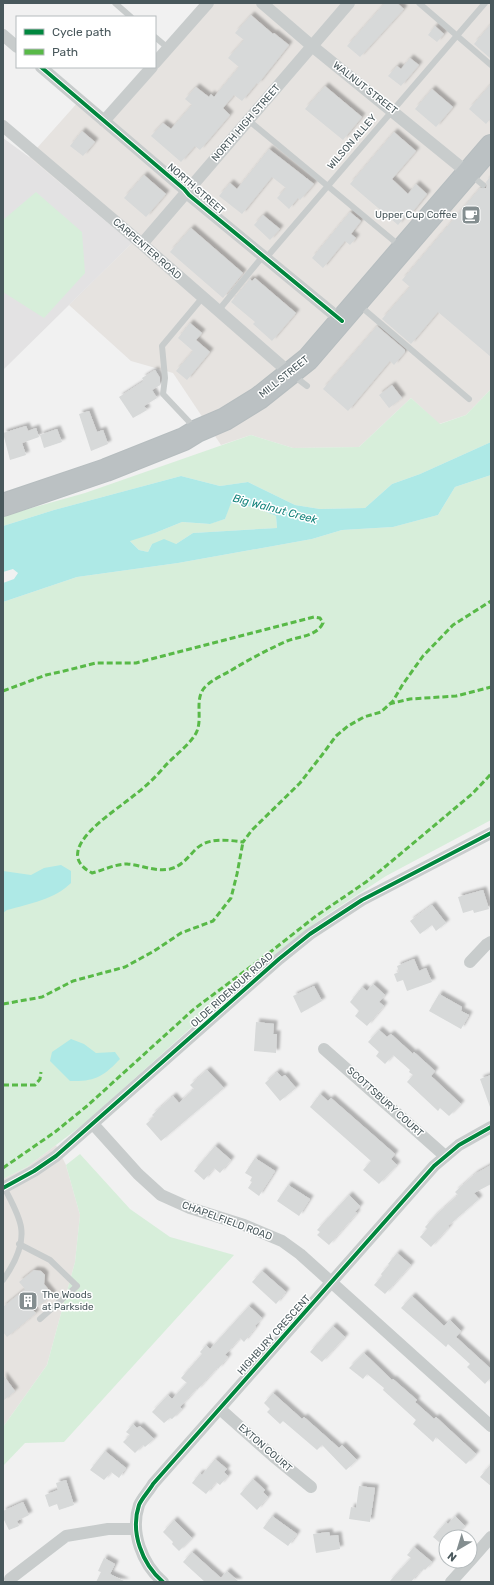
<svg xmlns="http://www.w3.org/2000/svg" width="494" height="1585" viewBox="0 0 494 1585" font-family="Rubik,sans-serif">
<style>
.commercial{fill:#e6e3e0}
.education{fill:#e3e2e3}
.green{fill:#d7eeda}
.water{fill:#aee9e6;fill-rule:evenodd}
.building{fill:#d7d9d9;filter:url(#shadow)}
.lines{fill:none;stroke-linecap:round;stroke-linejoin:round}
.highway-casing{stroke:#b6bdbf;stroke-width:24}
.lane{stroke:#c8cccc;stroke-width:6}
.street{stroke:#c8cccc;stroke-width:12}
.highway{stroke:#bbc1c3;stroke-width:22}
.quiet{stroke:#58b947;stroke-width:3;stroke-dasharray:6 3;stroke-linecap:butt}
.cycleway-casing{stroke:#fff;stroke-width:6}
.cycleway{stroke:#00873e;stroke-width:4}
.labels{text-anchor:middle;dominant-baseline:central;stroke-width:3;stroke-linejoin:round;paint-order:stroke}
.street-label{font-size:10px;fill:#49585c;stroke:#fff}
.poi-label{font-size:10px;fill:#49585c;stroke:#fff;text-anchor:end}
.water-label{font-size:11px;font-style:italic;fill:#16847d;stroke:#fff}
</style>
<defs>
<filter id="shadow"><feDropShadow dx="3.5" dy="-3.5" stdDeviation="1" flood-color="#0004"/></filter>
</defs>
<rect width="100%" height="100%" fill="#f1f1f1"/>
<path class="commercial" d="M206 3H491V389L466 415 439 424 411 398 359 447 293 448 251 435 221 445 173 373 131 361 69 305 132 243 29 157 79 101 102 123Z
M56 1145 66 1165 80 1215 75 1262 47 1365 3 1427V1179L27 1167Z"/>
<path class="education" d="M3 138 29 157 132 243 3 370Z"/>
<path class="green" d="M36 192 82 232 85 273 44 318 3 292V220Z
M491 389V442L420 474 392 484 365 508 320 509 295 505 248 482 220 486 181 476 54 510 3 526V516L85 493 251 435 293 448 359 447 411 398 440 424 466 415Z
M491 475V820L386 876 322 918 253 972 85 1123 27 1167 3 1179V602L77 577 178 563 312 539 342 530 393 527 438 515 455 487Z
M230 503 257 508 276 516 277 528 193 533 176 544H152L148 552 139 550 129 540 155 533 182 522 209 524 225 519Z
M80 1154 130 1209 170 1237 234 1255 64 1442 25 1443 3 1466V1427L47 1365 75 1262 80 1215 66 1165Z"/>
<path class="water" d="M491 442V475L455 487 438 515 393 527 342 530 312 539 178 563 77 577 3 602V583L14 579 18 573 13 569 3 572V526L54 510 181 476 220 486 248 482 295 505 320 509 365 508 392 484 420 474ZM231 503 257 508 276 516 277 528 193 533 176 544 164 539 152 544 148 552 139 550 130 541 155 533 182 522 210 524 225 519Z
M61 865 71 871V883C55 899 29 904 7 910L3 913V871L31 875 44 868Z
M71 1039 84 1044 96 1053 115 1052 120 1059C104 1076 95 1082 70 1081L50 1061 52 1052Z"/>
<path class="building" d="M385 3H397L404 9 360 57 347 46Z
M251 15 273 34 274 33 289 45 258 84 257 83 242 101 234 95 223 108 230 115 200 150 195 146 181 162 151 136 163 123 171 129 192 105 185 99 196 87 209 97 211 94 214 97 239 67 228 58 244 40 235 33Z
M491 24V59L474 44Z
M435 26 444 34 437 42 428 35Z
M410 58 419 65 401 86 388 76 397 66 401 69Z
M491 84V118L486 124 469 109Z
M325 86 362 117 343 140 305 109Z
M432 89 453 107 436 127 415 109Z
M82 131 95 142 83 156 70 146Z
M394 132 416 151 392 179 408 194 416 184 427 194 410 215 408 213 398 225 350 184Z
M269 149 314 184 300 200 298 198 289 209 277 198 286 188 272 177 242 214 219 196 230 183 237 189Z
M144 175 166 194 146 217 124 198Z
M491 176V357L438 312 411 344 382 319 410 287 402 280 480 188H486L487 185 486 182Z
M350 212 361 221 351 234 356 238 350 245 345 241 323 268 312 258Z
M263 215 280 229 270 240 254 225Z
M191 228 243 273 223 298 170 252Z
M255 278 296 313 272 341 253 324 255 322 231 302 250 279 252 281Z
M190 323 202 333 196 340 210 352 187 380 176 371 193 351 178 338Z
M377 326 405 350V352L394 365 390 361 348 411 323 389Z
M155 370 160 378V385L152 390 157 398 144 406 147 410 133 418 119 397 144 381 142 378Z
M392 385 402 398 389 408 379 395Z
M89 411 97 432 103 430 108 444 91 451 79 414Z
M26 426 28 431 36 428 39 437 22 443 26 455 10 460 3 433Z
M57 429 62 442 44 448 40 435Z
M483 890 489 909 474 913 473 910 463 913 458 897Z
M432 905 446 923 436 931 432 925 420 934 410 921Z
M414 959 419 971 426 968 432 982 407 991 403 980 397 982 394 974 399 972 397 966Z
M373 984 385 995 379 1002 384 1006 367 1026 355 1016 359 1011 350 1002 362 987 367 991Z
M314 986 322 1001 301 1013 293 996Z
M439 994 462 1007 461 1011 469 1015 461 1029 429 1011Z
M256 1022 274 1024 273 1034H277L276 1053 254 1051Z
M379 1030 387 1037 391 1034 413 1054 414 1052 435 1071 431 1076 461 1104 449 1116 440 1108 438 1111 407 1082 413 1075 409 1072 410 1070 393 1055 385 1064 376 1056 379 1052 368 1042Z
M207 1070 224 1088 161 1141 146 1124 154 1117 152 1115 173 1096 179 1103 194 1089 190 1085Z
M277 1072 282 1077 285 1075 296 1088 280 1101 265 1083Z
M491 1075V1106L490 1107 480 1079Z
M320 1094 328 1101 331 1098 395 1154 391 1159 397 1165 379 1184 363 1170 371 1161 310 1107Z
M215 1146 231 1160 220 1173 214 1168 204 1180 194 1171Z
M255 1158 275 1171 259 1196 248 1188 252 1182 250 1181 252 1177 245 1173Z
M491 1165V1184L474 1193 479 1199 448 1226 449 1227 431 1247 420 1237 427 1229 425 1227 435 1216 458 1195 455 1192 475 1174Z
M288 1185 310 1199 299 1216 277 1201Z
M349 1195 360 1206 355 1212 357 1213 329 1245 317 1235 320 1232 317 1230Z
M397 1253 411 1265 385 1294 374 1285 382 1276 381 1274 389 1265 388 1264Z
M34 1270 41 1271 45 1275 44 1284 53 1295 33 1310 36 1313 7 1337 3 1332V1307L25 1289 19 1282Z
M262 1271 286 1292 276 1304 252 1282Z
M412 1296 444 1326 450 1320 461 1331 456 1337 491 1369V1377L485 1384 467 1367 470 1364 448 1344 446 1347 401 1308Z
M249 1306 262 1318 255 1326 256 1327 244 1342 240 1338 225 1355 228 1357 218 1369 217 1368 197 1390 196 1389 180 1407 182 1409 172 1419 170 1418 164 1423 152 1412 168 1395 172 1399 187 1383 181 1378 202 1354 200 1352 206 1345 210 1349Z
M333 1326 345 1337 322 1362 310 1352Z
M364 1353 392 1380 393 1379 417 1400 415 1402 434 1419 436 1417 476 1454 466 1464 436 1437 433 1442 413 1424 416 1420 383 1390 384 1388 367 1374 363 1379 349 1368Z
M3 1375 15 1391 3 1401Z
M273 1393 302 1419 304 1417 339 1448 342 1445 357 1460 346 1470 322 1445 317 1450 283 1421 280 1424 267 1412 270 1409 264 1403Z
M133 1424 137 1428 140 1426 154 1439 145 1447 143 1445 135 1453 123 1442 130 1435 126 1432Z
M105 1451 126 1468 119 1478 111 1472 104 1480 90 1470Z
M215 1459 227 1469 224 1472 228 1476 220 1485 216 1482 206 1494 192 1483 200 1473 202 1475Z
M491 1464V1486L480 1477Z
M253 1479 265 1490 263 1492 268 1497 257 1510 240 1494Z
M66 1480 74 1505 59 1510 57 1504 49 1507 45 1495 58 1490 56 1483Z
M359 1486 375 1488 370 1522 349 1519 351 1507 356 1508Z
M23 1502 29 1515 17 1521 19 1526 9 1530 3 1518V1511Z
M272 1516 297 1534 288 1546 263 1528Z
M455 1516 465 1526 454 1537H446V1548L433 1537 446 1522 448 1524Z
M174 1520 192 1538 179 1551 172 1544 173 1542 163 1532Z
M329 1532 330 1536 338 1535 340 1549 316 1553 313 1534Z
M414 1547 432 1562 425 1570 424 1569 421 1572 420 1571 411 1582H389L411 1558 407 1555Z
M192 1552 221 1578 227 1571 239 1582H205L183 1562Z
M104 1558 115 1564 110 1574 126 1582H96L101 1572 98 1571Z"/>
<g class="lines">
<defs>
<path id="highway" d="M3 505 106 470 184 439 197 431 225 419 259 398 308 359 491 146"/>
</defs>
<use href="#highway" class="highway-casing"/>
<path class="lane" d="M115 3 131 17
M419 3 491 65
M155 37 168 48
M248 120 400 246
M471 175 483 185
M266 258 485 3
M359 305 469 399
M218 311 263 256
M294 376 307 386
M195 428 163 394 165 378 162 346 203 297
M19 1244 50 1260 77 1286 40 1319
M3 1280C13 1266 24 1245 21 1227 19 1214 10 1199 4 1187"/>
<path class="street" d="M262 3 312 46 468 173
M3 35 17 47
M155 63 208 3
M41 67 184 189 189 195 342 321
M104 121 152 67
M3 126 142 244 291 374
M142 244 349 3
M470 962 486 945 491 942
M324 1049 445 1156
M93 1124 138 1174 161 1195 190 1208 244 1225 282 1241 300 1254 491 1426
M3 1188 34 1171 56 1156 279 959 310 934 362 900 491 833
M220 1409 273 1456 311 1487
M470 1561 491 1537
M10 1579 66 1536 108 1529H135
M163 1582C142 1564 130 1532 139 1505 142 1498 149 1491 153 1484L434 1166 459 1145 491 1127
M451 1582 470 1561"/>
<use href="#highway" class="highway"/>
<path class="quiet" d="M3 691 46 675 64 671 96 663H136L314 617 320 618 323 623C316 637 299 636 287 641 267 650 248 660 230 671 223 675 214 679 207 685 193 697 203 716 197 731 193 742 173 757 165 766 155 778 144 788 132 797 114 812 49 851 92 873 104 870 115 864 127 864 141 865 156 872 170 869 182 866 188 857 196 849 209 837 227 840 243 842L252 830 300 783 322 755 336 736 348 726 364 717 381 712 393 701 403 684 423 656 453 625 491 601
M389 704 410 699 456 696 491 687
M3 1004 42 997 73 981 125 967 154 951 181 933 213 921 231 898 237 874 243 842
M3 1085H35L40 1079 41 1072
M3 1168 55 1132 87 1106 194 1009 269 953 316 916 366 882 386 866 472 794 491 774"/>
<defs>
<path id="cycleway" d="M41 67 184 189 189 195 342 321
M3 1188 34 1171 56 1156 279 959 310 934 362 900 491 833
M163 1582C142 1564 130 1532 139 1505 142 1498 149 1491 153 1484L434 1166 459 1145 491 1127"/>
</defs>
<use href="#cycleway" class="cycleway-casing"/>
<use href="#cycleway" class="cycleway"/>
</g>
<defs>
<symbol id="cafe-square" viewBox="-11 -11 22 22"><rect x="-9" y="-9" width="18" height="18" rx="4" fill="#848e90" stroke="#fff"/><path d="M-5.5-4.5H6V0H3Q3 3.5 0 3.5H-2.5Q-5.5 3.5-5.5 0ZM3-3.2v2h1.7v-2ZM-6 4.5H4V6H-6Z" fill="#fff"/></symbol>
<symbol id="building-square" viewBox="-11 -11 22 22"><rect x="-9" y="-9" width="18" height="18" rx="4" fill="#848e90" stroke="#fff"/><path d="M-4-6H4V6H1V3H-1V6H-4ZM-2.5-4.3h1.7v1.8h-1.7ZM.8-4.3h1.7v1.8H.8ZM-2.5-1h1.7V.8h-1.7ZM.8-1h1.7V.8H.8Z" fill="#fff"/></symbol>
</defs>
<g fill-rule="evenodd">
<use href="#cafe-square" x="460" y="204" width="22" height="22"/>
<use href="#building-square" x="17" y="1290" width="22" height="22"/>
</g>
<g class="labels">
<g class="street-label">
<text transform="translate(365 88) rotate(38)">WALNUT STREET</text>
<text transform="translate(246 123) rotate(-49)">NORTH HIGH STREET</text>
<text transform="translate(352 142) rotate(-49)">WILSON ALLEY</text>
<text transform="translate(196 189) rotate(41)">NORTH STREET</text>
<text transform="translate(147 249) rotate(41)">CARPENTER ROAD</text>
<text transform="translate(284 377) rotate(-39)">MILL STREET</text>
<text transform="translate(232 990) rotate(-42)">OLDE RIDENOUR ROAD</text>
<text transform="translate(385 1102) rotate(42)">SCOTTSBURY COURT</text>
<text transform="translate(227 1221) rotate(20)">CHAPELFIELD ROAD</text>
<text transform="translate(274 1335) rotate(-48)">HIGHBURY CRESCENT</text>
<text transform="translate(265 1448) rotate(41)">EXTON COURT</text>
</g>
<g class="poi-label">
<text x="457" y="215">Upper Cup Coffee</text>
<text x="42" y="1295" text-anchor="start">The Woods<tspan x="42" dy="12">at Parkside</tspan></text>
</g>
<g class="water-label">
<text transform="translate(275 509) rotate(15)">Big Walnut Creek</text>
</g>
</g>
<rect width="494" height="1585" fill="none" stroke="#49585c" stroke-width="8"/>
<rect x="16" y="16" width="140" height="52" fill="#ffffff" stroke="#b6bcbe"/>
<rect x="24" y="29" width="20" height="6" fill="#00873e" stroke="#b6bcbe"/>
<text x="52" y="36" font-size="12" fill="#49585c">Cycle path</text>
<rect x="24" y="49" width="20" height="6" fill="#58b947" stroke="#b6bcbe"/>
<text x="52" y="56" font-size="12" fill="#49585c">Path</text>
<g transform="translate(458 1549) rotate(218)"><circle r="19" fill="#ffffff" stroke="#b6bcbe"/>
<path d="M0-3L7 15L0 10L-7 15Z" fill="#848e90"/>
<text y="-6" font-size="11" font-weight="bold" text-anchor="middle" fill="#49585c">N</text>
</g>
</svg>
